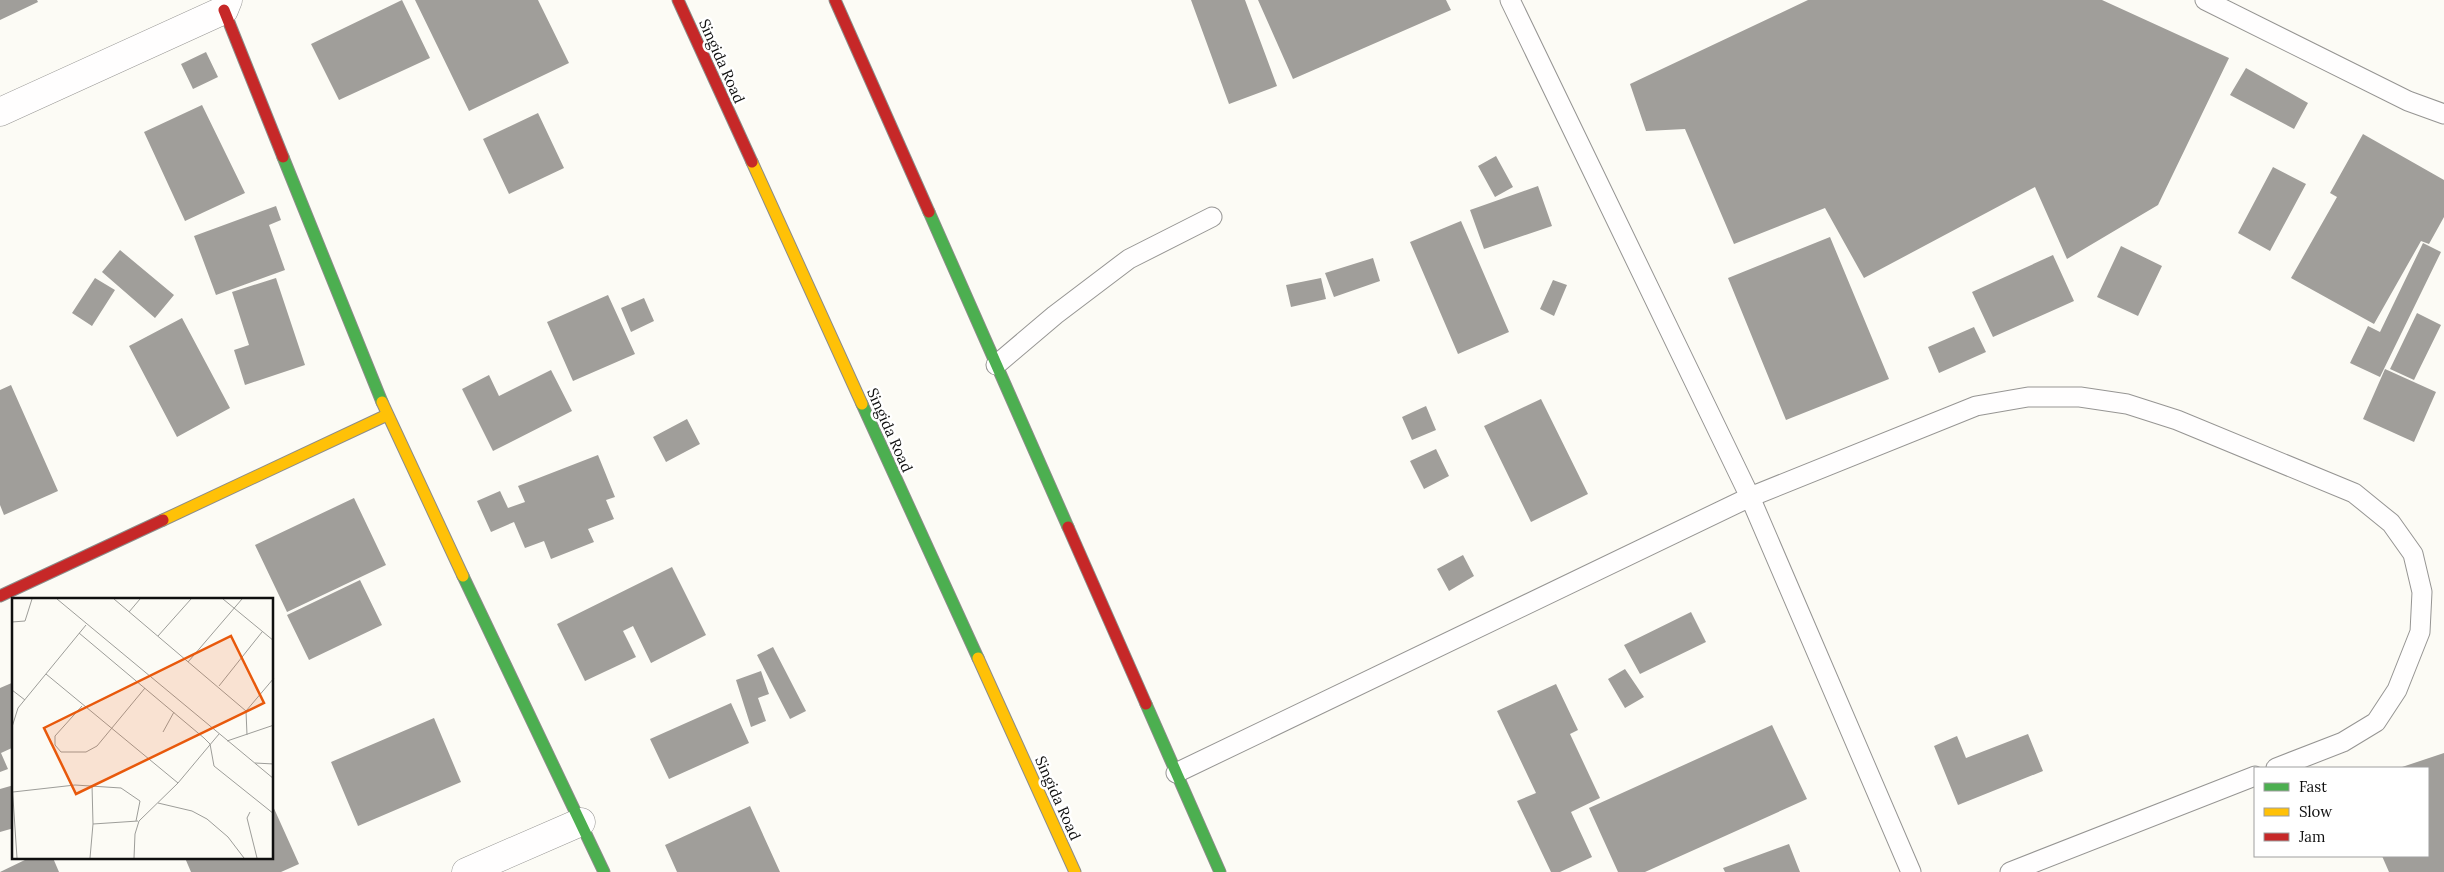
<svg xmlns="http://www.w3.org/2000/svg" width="2444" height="872" viewBox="0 0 2444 872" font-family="Lora,serif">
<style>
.building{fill:#a09e9a}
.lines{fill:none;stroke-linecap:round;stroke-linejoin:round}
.lane-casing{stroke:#969593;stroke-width:21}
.street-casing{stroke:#969593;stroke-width:29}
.fast-casing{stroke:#8c8c89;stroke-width:13}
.slow-casing{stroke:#8c8c89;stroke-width:13}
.jam-casing{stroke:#8c8c89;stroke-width:13}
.lane{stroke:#fffefe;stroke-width:19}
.street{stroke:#fffefe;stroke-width:28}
.fast{stroke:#4caf50;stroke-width:11}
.slow{stroke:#ffc107;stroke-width:11}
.jam{stroke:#c62828;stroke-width:11}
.labels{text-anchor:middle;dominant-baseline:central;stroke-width:5;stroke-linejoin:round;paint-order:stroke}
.street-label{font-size:15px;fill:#0f0f0f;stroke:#fff}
.inset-road{fill:none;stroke:#9d9d99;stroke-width:1}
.view{fill:#e8590c;fill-opacity:0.15;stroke:#e8590c;stroke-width:2.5}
.inset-edge{fill:none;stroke:#0f0f0f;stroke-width:2.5}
</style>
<rect width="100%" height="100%" fill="#fcfbf5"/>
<path class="building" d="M0 0H37L38 2 0 20Z
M402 0 430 58 339 100 311 44Z
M415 0H538L569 63 469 111Z
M1191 0H1245L1277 86 1229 104Z
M1258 0H1446L1451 10 1293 79Z
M1808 0H2102L2229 58 2158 205 2067 259 2035 187 1864 278 1825 208 1734 244 1685 129 1646 131 1630 84Z
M206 52 218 77 193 89 181 64Z
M2246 68 2308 103 2294 129 2230 95Z
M202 105 245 193 185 221 144 132Z
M538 113 564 168 509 194 483 139Z
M2363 134 2444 180V217L2429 244 2421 241 2374 324 2291 278 2337 197 2330 193Z
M1496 156 1513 187 1495 197 1478 166Z
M2273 167 2306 184 2270 251 2238 233Z
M1538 186 1552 226 1484 249 1470 210Z
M276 206 281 220 269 225 285 270 216 295 194 236Z
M1461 221 1509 332 1458 354 1410 242Z
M1830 237 1889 379 1786 420 1728 278Z
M2423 243 2441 252 2380 377 2350 363 2368 326 2380 332Z
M2121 246 2162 266 2138 316 2097 297Z
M120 250 174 295 155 318 102 272Z
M2053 255 2074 301 1993 337 1972 292Z
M1373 258 1380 281 1334 297 1325 273Z
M95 278 115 290 92 326 72 313Z
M276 278 305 365 245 385 234 350 249 345 232 292Z
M1321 278 1326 299 1291 307 1286 285Z
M1553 280 1567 285 1554 316 1540 309Z
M608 295 635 354 573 381 547 322Z
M644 298 654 321 631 332 621 308Z
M2417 313 2441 325 2414 380 2390 369Z
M182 318 230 408 177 437 129 346Z
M1974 327 1986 352 1939 373 1928 347Z
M2385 369 2436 392 2414 442 2363 419Z
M551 370 572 411 493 451 462 389 489 375 499 396Z
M11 385 58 491 4 515 0 505V390Z
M1541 399 1588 494 1531 522 1484 426Z
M1426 406 1436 430 1412 440 1402 417Z
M687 419 700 444 666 462 653 437Z
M1436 449 1449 476 1424 489 1410 461Z
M598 455 615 497 606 500 614 519 588 529 594 542 551 559 544 541 525 548 514 522 491 532 477 501 500 491 508 508 525 502 518 486Z
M354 498 386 565 287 612 255 545Z
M1463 555 1474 576 1449 591 1437 569Z
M672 567 706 635 651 663 633 626 623 631 636 657 585 681 557 624Z
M360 580 382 625 309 660 287 615Z
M1691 612 1706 642 1640 674 1624 645Z
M773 647 806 711 790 719 757 655Z
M1625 669 1644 697 1625 708 1608 679Z
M761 671 769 694 758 698 766 721 751 727 736 680Z
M14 682V747L1 753 8 769 0 772V688Z
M1556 684 1578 730 1570 734 1600 798 1571 812 1592 857 1560 872H1551L1517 801 1536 793 1497 711Z
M731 703 749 743 669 779 650 739Z
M434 718 461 782 358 826 331 762Z
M1772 725 1807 799 1645 872H1618L1589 808Z
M2028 734 2043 771 1958 805 1934 746 1957 736 1966 758Z
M2444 753V872H2389L2382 856H2428V768H2399Z
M14 785V828L0 832V789Z
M272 804 299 864 281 872H191L185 858H272Z
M750 806 780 872H677L665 845Z
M1789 844 1800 872H1725L1723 868Z
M29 858H53L59 872H0Z"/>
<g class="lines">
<defs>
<path id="lane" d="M1510 0 1750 497 1911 872
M2205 0 2408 101 2444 114
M996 365 1055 315 1129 259 1212 217
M1176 773 1750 497 1976 406 2028 397H2080L2127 404 2177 420 2354 493 2391 523 2413 554 2422 592 2420 632 2397 690 2376 722 2343 742 2276 768
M2010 872 2255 776"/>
<path id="street" d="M0 112 224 10 228 0
M466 872 581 822"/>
<path id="fast" d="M283 157 382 402
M929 212 1068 527
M862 404 978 658
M463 576 604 872
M1146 704 1220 872"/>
<path id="slow" d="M752 162 862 404
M382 402 463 576
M163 520 387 415
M978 658 1075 872"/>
<path id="jam" d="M678 0 752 162
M835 0 929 212
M224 10 283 157
M1068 527 1146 704
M0 596 163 520"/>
</defs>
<use href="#lane" class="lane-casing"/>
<use href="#street" class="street-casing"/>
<use href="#fast" class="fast-casing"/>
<use href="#slow" class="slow-casing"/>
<use href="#jam" class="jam-casing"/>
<use href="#lane" class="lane"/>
<use href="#street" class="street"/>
<use href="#fast" class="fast"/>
<use href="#slow" class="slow"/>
<use href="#jam" class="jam"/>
</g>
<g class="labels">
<g class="street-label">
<text transform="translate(722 61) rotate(66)">Singida Road</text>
<text transform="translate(890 430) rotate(66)">Singida Road</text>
<text transform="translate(1058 798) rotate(66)">Singida Road</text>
</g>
</g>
<g transform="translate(12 598)">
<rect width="261" height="261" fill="#fcfbf5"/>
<path class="inset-road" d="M45 1 262 181M102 1 234 113M211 1 262 43M117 14 128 1M0 24 13 23 20 1M67 35 192 140 198 146 202 168 262 216M146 38 179 1M176 64 230 1M34 76 166 185M207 88 250 34M0 92 13 102M70 108 43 138V147L49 154H74L85 148 133 90M0 129 6 110 74 27M151 134 162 114M235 137 234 113 262 80M215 143 262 127M243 165 262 166M0 185 5 260M80 187 81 226M1 194 63 187 109 190 128 203 124 223M146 205 180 213 195 221 216 239 232 260M238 214 235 220 245 260M78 260 81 226 126 223M122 260 123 236 127 223 166 185 207 136"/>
<path class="view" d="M219 38 252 105 64 196 32 130Z"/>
<rect width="261" height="261" class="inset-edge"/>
</g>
<rect x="2254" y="767" width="175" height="90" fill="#ffffff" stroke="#9f9f9f"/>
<rect x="2264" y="783" width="25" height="8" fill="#4caf50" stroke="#9f9f9f"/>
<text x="2299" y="792" font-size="15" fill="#0f0f0f">Fast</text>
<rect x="2264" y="808" width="25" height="8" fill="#ffc107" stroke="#9f9f9f"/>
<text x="2299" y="817" font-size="15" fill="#0f0f0f">Slow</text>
<rect x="2264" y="833" width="25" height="8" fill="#c62828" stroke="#9f9f9f"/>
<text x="2299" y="842" font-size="15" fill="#0f0f0f">Jam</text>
</svg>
